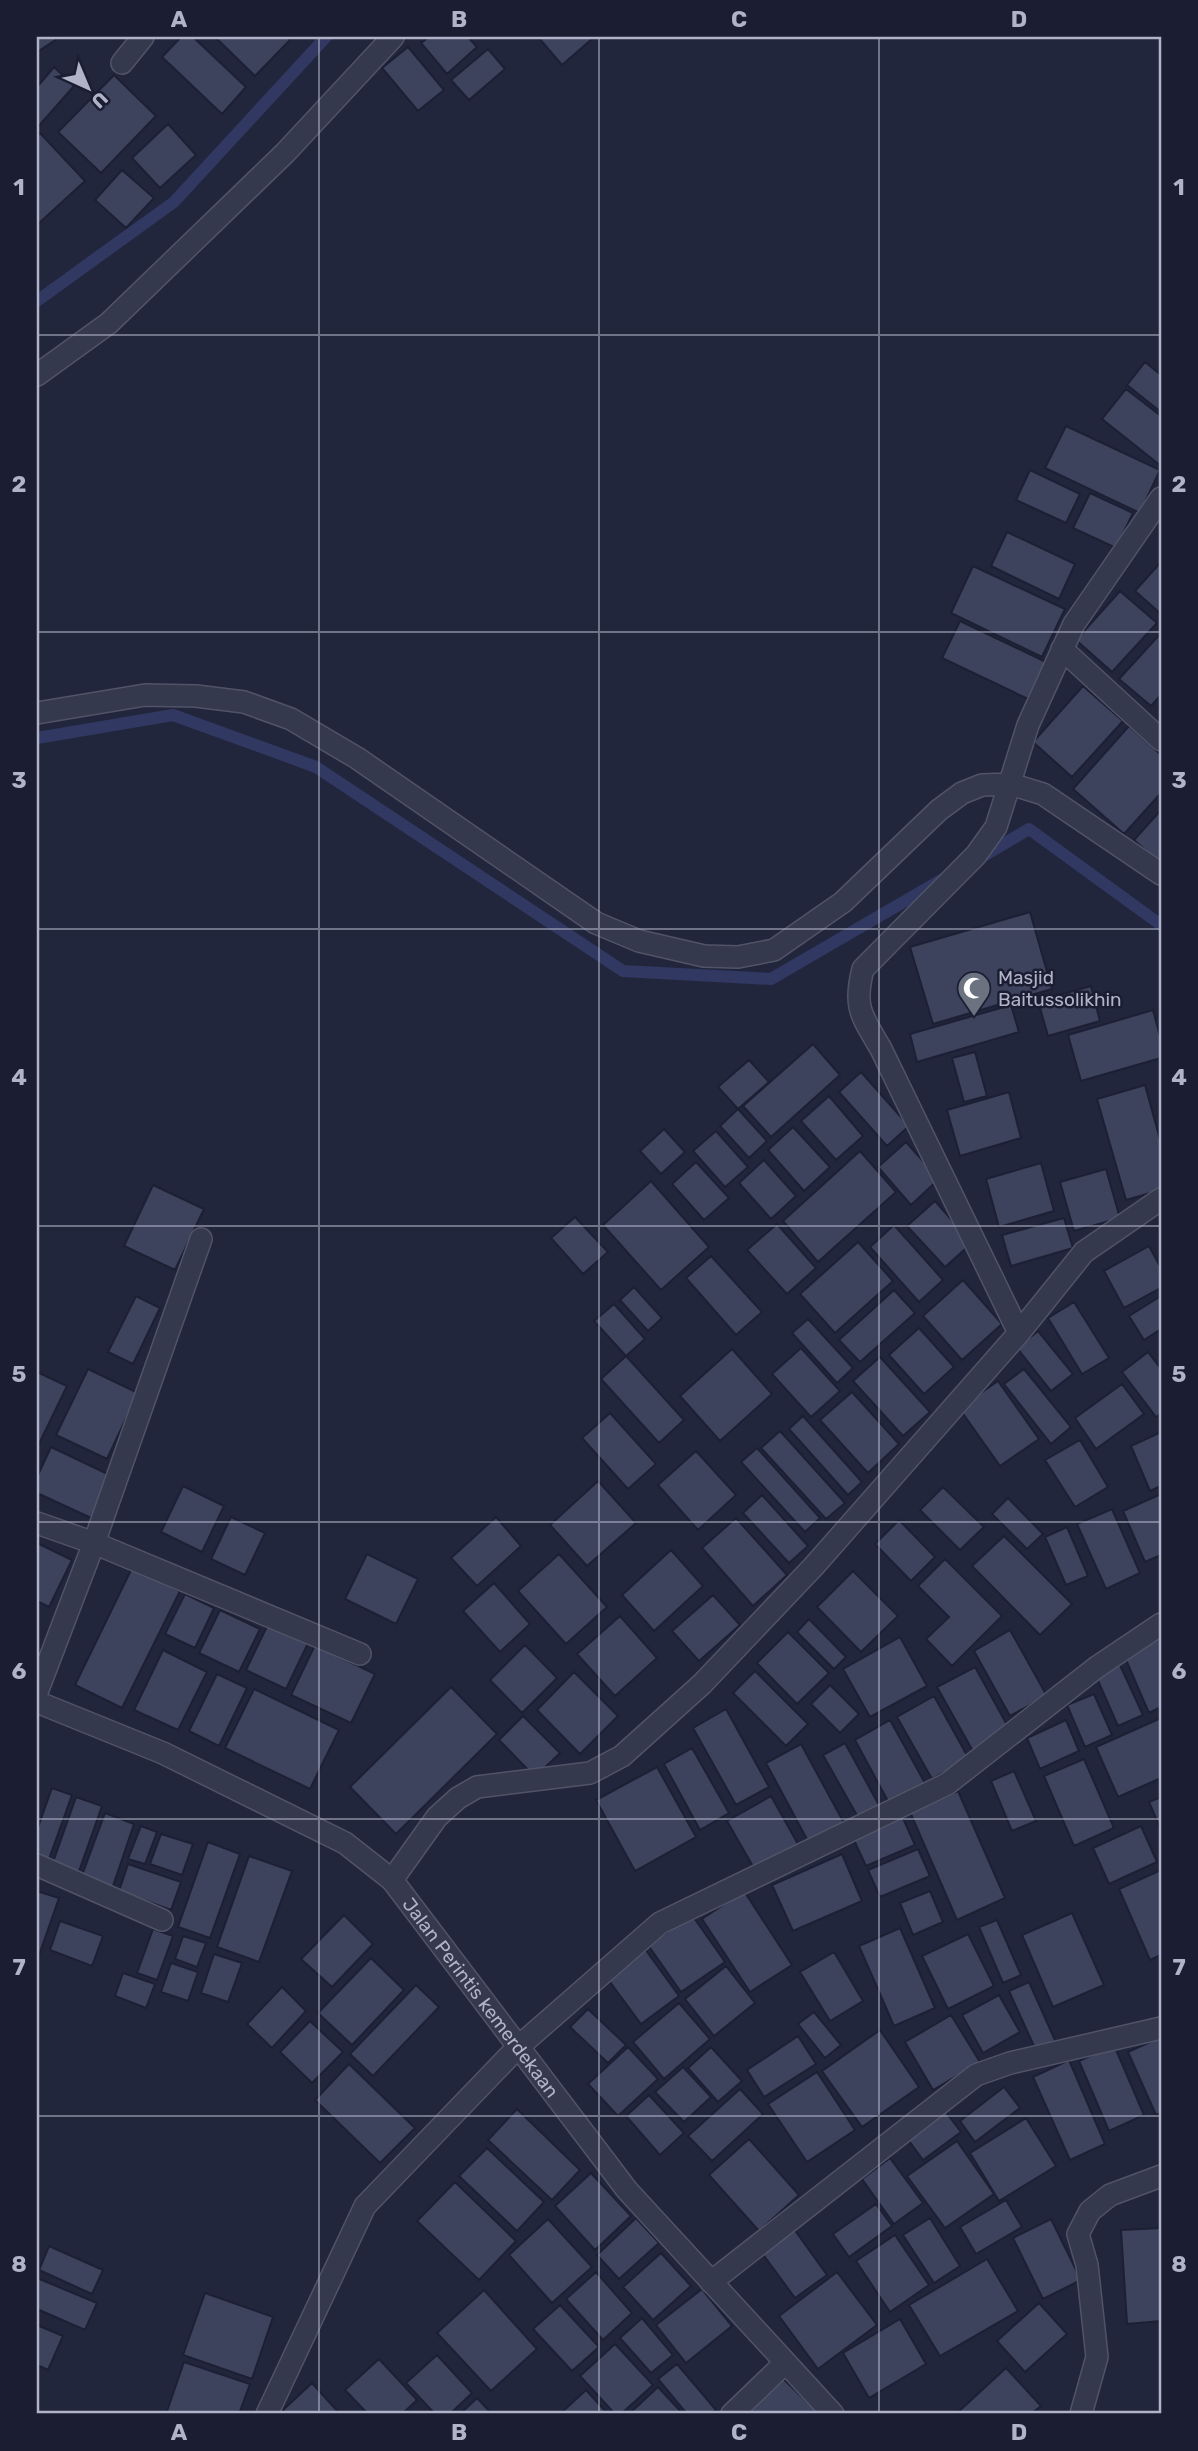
<svg xmlns="http://www.w3.org/2000/svg" width="1198" height="2451" viewBox="0 0 1198 2451" font-family="Rubik,sans-serif">
<style>
.lines{fill:none;stroke-linecap:round;stroke-linejoin:round}
.stream{stroke:#313861;stroke-width:12}
.building{fill:#3d425d;stroke:#1d2034;stroke-width:2}
.minor-casing{stroke:#515468;stroke-width:24}
.tertiary-casing{stroke:#515468;stroke-width:24}
.minor{stroke:#35394d;stroke-width:21}
.tertiary{stroke:#35394d;stroke-width:21}
.grid{fill:none;stroke:#b1b4c9;stroke-width:2;stroke-opacity:0.55}
.labels{text-anchor:middle;dominant-baseline:central;stroke-width:5;stroke-linejoin:round;paint-order:stroke}
.poi-label{font-size:19px;fill:#b1b4c9;stroke:#1b1e32;text-anchor:start}
.street-label{font-size:19px;fill:#b1b4c9;stroke:#1b1e32}
.neatline{fill:none;stroke:#b1b4c9;stroke-width:2.5}
.grid-label{font-size:23px;text-anchor:middle;font-weight:bold;fill:#b1b4c9}
</style>
<rect width="100%" height="100%" fill="#21263d"/>
<g class="lines">
<path class="stream" d="M37 301 174 202 326 37
M37 738 173 715 316 767 623 971 771 979 943 879
M980 858 1029 829 1161 925"/>
</g>
<path class="building" d="M37 37H60L37 52Z
M181 37H193L246 87 222 114 162 57Z
M215 37H287L290 40 255 76Z
M429 37H468L477 47 447 74 421 43Z
M538 37H590L592 39 562 65Z
M408 47 444 90 418 111 382 68Z
M488 49 505 69 469 100 451 80Z
M54 67 74 86 37 128V87Z
M114 75 156 116 101 173 58 132Z
M168 124 196 155 160 188 132 158Z
M40 133 85 181 37 225V137Z
M122 170 154 198 126 228 95 200Z
M1145 362 1161 375V412L1127 385Z
M1126 389 1161 416V466L1102 419Z
M1066 426 1160 470 1140 513 1045 468Z
M1030 470 1080 494 1066 523 1016 500Z
M1090 493 1133 513 1116 548 1073 528Z
M1007 532 1075 564 1059 599 991 566Z
M1161 562V614L1135 591Z
M973 566 1065 609 1042 657 951 613Z
M1120 591 1157 623 1112 672 1076 640Z
M960 621 1046 662 1028 699 942 658Z
M1161 633V695L1151 706 1119 679Z
M1083 686 1123 721 1072 777 1033 742Z
M1129 726 1161 755V793L1124 834 1073 789Z
M1161 810V864L1134 840Z
M1030 912 1052 989 933 1024 910 947Z
M1091 986 1100 1021 1048 1036 1038 1001Z
M1011 1005 1019 1032 917 1062 910 1034Z
M1153 1010 1161 1040V1058L1081 1081 1068 1035Z
M813 1044 840 1075 771 1137 743 1106Z
M975 1052 987 1096 964 1102 952 1058Z
M749 1060 769 1082 738 1109 718 1087Z
M861 1072 909 1126 887 1146 839 1092Z
M1145 1085 1161 1143V1190L1126 1200 1097 1099Z
M1009 1092 1021 1138 960 1156 947 1110Z
M829 1096 863 1136 836 1160 801 1121Z
M738 1109 767 1141 749 1158 720 1126Z
M793 1127 830 1167 804 1191 768 1150Z
M664 1129 685 1152 661 1174 640 1151Z
M716 1131 748 1167 725 1187 693 1151Z
M906 1142 939 1179 911 1205 878 1167Z
M860 1151 896 1192 818 1262 783 1221Z
M764 1160 796 1196 771 1219 739 1183Z
M696 1162 729 1198 704 1220 672 1184Z
M1041 1163 1054 1211 999 1227 986 1179Z
M1106 1169 1120 1218 1074 1231 1060 1182Z
M651 1181 709 1247 661 1290 603 1225Z
M153 1185 204 1209 175 1270 124 1246Z
M935 1201 972 1243 945 1267 907 1226Z
M575 1217 608 1252 583 1274 551 1238Z
M1064 1218 1073 1248 1011 1266 1002 1235Z
M777 1224 816 1268 787 1294 747 1250Z
M894 1225 943 1280 919 1302 870 1247Z
M858 1242 893 1281 835 1333 800 1294Z
M1149 1246 1161 1268V1288L1124 1308 1104 1271Z
M711 1256 762 1312 736 1335 686 1278Z
M963 1280 1002 1324 962 1360 923 1316Z
M634 1287 662 1318 648 1331 620 1300Z
M894 1290 915 1313 860 1362 839 1340Z
M136 1296 160 1308 133 1364 108 1352Z
M1161 1296V1329L1144 1340 1129 1316Z
M1074 1302 1109 1358 1082 1374 1048 1318Z
M614 1304 645 1339 626 1356 594 1321Z
M808 1319 853 1368 837 1383 792 1333Z
M919 1328 954 1367 924 1394 889 1355Z
M1038 1331 1073 1374 1051 1391 1017 1348Z
M801 1348 840 1391 811 1417 772 1374Z
M732 1349 772 1394 720 1441 680 1396Z
M1148 1352 1161 1369V1414L1156 1417 1122 1372Z
M626 1356 684 1420 659 1443 601 1379Z
M880 1357 930 1412 903 1436 853 1381Z
M88 1369 138 1393 107 1459 56 1435Z
M1024 1369 1071 1427 1051 1444 1004 1384Z
M37 1372 67 1386 37 1448Z
M998 1381 1039 1439 1000 1466 959 1408Z
M1122 1384 1144 1414 1096 1449 1075 1418Z
M852 1392 899 1444 868 1473 820 1420Z
M610 1413 656 1464 628 1489 582 1438Z
M803 1416 862 1482 848 1495 789 1429Z
M780 1431 845 1503 826 1519 761 1448Z
M1161 1432V1486L1150 1491 1131 1446Z
M1080 1440 1108 1487 1075 1507 1045 1460Z
M51 1447 112 1476 91 1518 37 1493V1477Z
M757 1448 820 1518 805 1532 741 1462Z
M696 1451 736 1495 698 1530 658 1485Z
M598 1481 636 1523 587 1566 550 1525Z
M183 1486 224 1506 202 1552 161 1532Z
M943 1487 984 1527 960 1550 920 1510Z
M1161 1494V1555L1145 1562 1123 1511Z
M762 1495 808 1546 789 1563 743 1513Z
M1008 1498 1043 1534 1027 1549 992 1514Z
M1112 1509 1140 1573 1106 1589 1077 1524Z
M231 1517 265 1533 245 1575 211 1559Z
M496 1517 521 1546 477 1586 451 1558Z
M736 1518 787 1575 753 1606 702 1548Z
M899 1520 935 1557 911 1581 875 1544Z
M1067 1527 1088 1576 1066 1585 1045 1537Z
M1004 1536 1072 1604 1040 1635 972 1566Z
M37 1543 72 1560 49 1607 37 1601Z
M671 1550 703 1586 654 1631 622 1595Z
M367 1554 418 1579 396 1624 345 1599Z
M559 1554 607 1607 566 1644 518 1591Z
M945 1559 1002 1616 952 1666 926 1639 949 1617 918 1586Z
M132 1568 180 1591 122 1708 75 1685Z
M853 1571 898 1616 861 1652 817 1607Z
M494 1583 530 1624 500 1652 463 1611Z
M185 1594 214 1608 195 1648 165 1634Z
M713 1595 740 1625 699 1661 672 1631Z
M220 1610 260 1629 239 1672 199 1653Z
M620 1616 657 1658 615 1696 577 1654Z
M271 1618 311 1637 286 1689 246 1670Z
M809 1619 846 1657 834 1669 797 1632Z
M1010 1630 1047 1696 1010 1716 974 1651Z
M788 1632 829 1673 797 1704 757 1663Z
M1161 1636V1707L1149 1713 1123 1653Z
M900 1637 927 1686 870 1717 843 1669Z
M315 1645 375 1674 351 1723 291 1695Z
M525 1645 557 1678 522 1713 490 1680Z
M163 1650 207 1672 178 1730 134 1710Z
M1119 1663 1143 1715 1118 1726 1095 1674Z
M975 1667 1011 1732 974 1753 937 1687Z
M755 1671 808 1724 786 1746 733 1693Z
M574 1672 618 1716 580 1754 537 1710Z
M217 1674 247 1688 219 1746 189 1731Z
M830 1685 859 1714 840 1733 811 1704Z
M451 1687 497 1734 396 1834 350 1787Z
M254 1689 339 1730 310 1789 225 1748Z
M1094 1694 1112 1735 1085 1747 1067 1705Z
M934 1696 969 1759 932 1779 897 1717Z
M726 1709 769 1787 736 1805 693 1728Z
M523 1716 560 1753 535 1777 499 1740Z
M1161 1718V1778L1118 1797 1096 1747Z
M890 1720 925 1783 889 1803 855 1740Z
M1066 1720 1079 1751 1040 1769 1027 1738Z
M845 1743 880 1807 859 1819 823 1755Z
M801 1744 844 1823 809 1843 766 1763Z
M692 1748 729 1813 700 1830 664 1764Z
M1084 1759 1114 1828 1074 1846 1044 1776Z
M657 1767 696 1837 635 1871 596 1800Z
M1014 1771 1036 1821 1012 1831 991 1781Z
M52 1788 72 1795 49 1859 37 1855V1830Z
M958 1791 1005 1898 957 1920 910 1812Z
M771 1796 799 1846 755 1870 727 1821Z
M76 1797 102 1806 78 1874 52 1865Z
M1161 1797V1830L1149 1802Z
M105 1813 134 1824 112 1889 81 1878Z
M902 1816 915 1845 866 1866 853 1838Z
M141 1826 157 1832 145 1864 128 1859Z
M1141 1826 1157 1862 1109 1884 1093 1848Z
M161 1834 193 1844 182 1875 150 1864Z
M208 1842 240 1854 210 1938 178 1927Z
M918 1849 930 1876 880 1897 868 1870Z
M842 1854 862 1901 793 1931 772 1885Z
M249 1856 292 1871 259 1962 217 1947Z
M128 1864 181 1882 171 1910 119 1891Z
M1161 1870V1955L1150 1960 1119 1889Z
M37 1891 59 1898 37 1961Z
M744 1891 792 1965 750 1992 702 1919Z
M930 1891 943 1922 913 1935 900 1903Z
M1072 1913 1104 1985 1053 2007 1022 1935Z
M344 1915 373 1944 332 1987 301 1959Z
M692 1915 725 1962 681 1992 648 1945Z
M997 1920 1021 1975 1003 1983 979 1927Z
M60 1921 103 1936 92 1966 50 1950Z
M900 1928 935 2008 894 2026 859 1946Z
M153 1929 173 1936 157 1980 137 1973Z
M968 1934 994 1986 948 2009 922 1956Z
M183 1936 206 1943 197 1967 175 1959Z
M645 1949 679 1996 641 2024 607 1978Z
M834 1952 863 2001 830 2021 800 1972Z
M214 1954 242 1963 228 2002 201 1993Z
M371 1958 404 1990 352 2045 318 2013Z
M171 1963 198 1972 188 2001 161 1992Z
M726 1966 755 2003 714 2036 685 1999Z
M123 1973 155 1984 146 2008 115 1996Z
M1029 1982 1058 2047 1038 2055 1009 1991Z
M416 1985 439 2007 373 2076 350 2054Z
M282 1987 306 2011 272 2048 247 2024Z
M999 1995 1020 2032 983 2053 962 2015Z
M679 2003 710 2039 664 2079 633 2042Z
M588 2009 626 2045 608 2063 570 2027Z
M814 2012 841 2045 825 2058 798 2024Z
M951 2015 980 2062 933 2090 905 2042Z
M310 2021 343 2052 312 2083 280 2052Z
M880 2030 919 2087 862 2127 822 2071Z
M798 2036 816 2064 764 2097 747 2070Z
M1161 2037V2113L1156 2115 1128 2052Z
M1114 2045 1144 2115 1109 2131 1079 2061Z
M628 2047 658 2079 618 2116 588 2084Z
M711 2047 742 2081 718 2102 688 2068Z
M1069 2060 1105 2144 1070 2160 1033 2077Z
M349 2064 415 2128 380 2163 315 2100Z
M683 2067 711 2097 684 2122 655 2092Z
M817 2072 855 2130 807 2162 768 2104Z
M1004 2087 1020 2108 975 2142 960 2121Z
M740 2089 763 2114 712 2161 688 2136Z
M649 2095 684 2133 660 2155 626 2116Z
M942 2107 961 2132 923 2160 904 2134Z
M517 2109 580 2170 552 2200 488 2140Z
M1026 2118 1056 2166 999 2201 970 2153Z
M749 2139 799 2195 759 2231 709 2175Z
M957 2141 994 2194 945 2228 907 2176Z
M487 2148 544 2202 517 2231 459 2176Z
M890 2158 923 2203 894 2224 862 2179Z
M591 2173 631 2216 595 2250 555 2206Z
M455 2182 516 2241 479 2280 417 2221Z
M1006 2200 1022 2227 976 2254 960 2227Z
M876 2204 892 2226 849 2257 833 2234Z
M636 2218 659 2243 619 2279 597 2255Z
M930 2218 960 2266 934 2283 903 2235Z
M548 2219 592 2267 552 2303 509 2255Z
M1051 2219 1081 2280 1043 2299 1013 2238Z
M1161 2228V2321L1127 2324 1121 2230Z
M794 2229 827 2275 795 2298 762 2253Z
M895 2235 929 2285 890 2312 856 2261Z
M49 2246 103 2270 92 2294 39 2270Z
M661 2253 691 2286 653 2320 623 2287Z
M987 2259 1018 2311 940 2356 909 2305Z
M596 2272 632 2313 603 2340 566 2299Z
M837 2272 877 2325 818 2369 779 2316Z
M37 2278 97 2303 85 2330 37 2309Z
M702 2289 732 2326 686 2363 656 2325Z
M484 2290 537 2349 491 2391 437 2333Z
M205 2293 273 2317 252 2379 183 2355Z
M1039 2303 1067 2334 1025 2372 997 2341Z
M560 2305 599 2347 572 2371 533 2329Z
M642 2318 673 2355 651 2373 620 2338Z
M900 2319 926 2364 869 2398 843 2353Z
M37 2325 63 2336 48 2370 37 2365Z
M615 2344 653 2385 621 2414H615L580 2376Z
M437 2355 472 2393 450 2414H435L406 2383Z
M379 2359 417 2400 402 2414H368L345 2390Z
M184 2362 250 2384 239 2414H166Z
M677 2364 716 2410 711 2414H687L658 2379Z
M1006 2368 1041 2406 1031 2414H956Z
M776 2372 820 2414H746Z
M312 2383 340 2414H287L283 2410Z
M658 2387 683 2414H629Z
M586 2390 608 2414H560Z
M477 2398 492 2414H460Z"/>
<g class="lines">
<defs>
<path id="minor" d="M122 63 143 37
M37 375 109 323 285 153 393 37
M1062 649 1161 740
M37 713 145 695 196 696 244 702 291 719 357 758 596 923 639 941 704 956 738 957 774 950 843 902 939 810 962 793 982 785 1010 784 1043 794 1161 874
M1019 1333 881 1049C862 1016 853 1008 863 969L976 855 996 827 1028 725 1074 624 1161 498
M37 1523 94 1543 360 1654
M37 1692 94 1543 201 1239
M37 1865 162 1920
M392 1880 437 1817 458 1798 477 1787 590 1773 622 1756 702 1684 814 1566 1019 1333 1084 1252 1161 1199
M711 2282 976 2075 1010 2063 1161 2028
M267 2414 365 2206 517 2048 660 1923 947 1784 1097 1667 1161 1624
M732 2414 785 2363"/>
<g id="tertiary">
<path id="s1" d="M37 1702 163 1753 345 1843 392 1880 627 2190 833 2414"/>
<path d="M1081 2414 1097 2357 1087 2265 1078 2234 1090 2211 1110 2195 1161 2176"/>
</g>
</defs>
<use href="#minor" class="minor-casing"/>
<use href="#tertiary" class="tertiary-casing"/>
<use href="#minor" class="minor"/>
<use href="#tertiary" class="tertiary"/>
</g>
<path class="grid" d="M319 37V2414M599 37V2414M879 37V2414M37 335H1161M37 632H1161M37 929H1161M37 1226H1161M37 1522H1161M37 1819H1161M37 2116H1161"/>
<defs>
<symbol id="mosque-pin" viewBox="-11 -11 22 30"><path d="M0 17L-7.5 6A9.5 9.5 0 1 1 7.5 6Z" fill="#6b7280" stroke="#1b1e32"/><path d="M3.5-4.9A6 6 0 1 0 3.5 4.9A5 5 0 1 1 3.5-4.9Z" fill="#fff"/></symbol>
</defs>
<g fill-rule="evenodd">
<use href="#mosque-pin" x="955" y="969" width="38" height="52"/>
</g>
<g class="labels">
<g class="poi-label">
<text x="998" y="977">Masjid<tspan x="998" dy="22">Baitussolikhin</tspan></text>
</g>
<g class="street-label">
<text stroke="none"><textPath href="#s1" startOffset="546">Jalan Perintis kemerdekaan</textPath></text>
</g>
</g>
<rect width="1198" height="2451" fill="none" stroke="#1b1e32" stroke-width="77"/>
<g transform="translate(88 88) rotate(136)" stroke="#1b1e32" stroke-width="5" paint-order="stroke">
<path d="M0-5L12 26L0 18L-12 26Z" fill="#b1b4c9"/>
<text y="-10" font-size="19" font-weight="bold" text-anchor="middle" fill="#b1b4c9">U</text>
</g>
<rect x="38" y="38" width="1122" height="2374" class="neatline"/>
<g class="grid-label">
<text x="179" y="27">A</text>
<text x="459" y="27">B</text>
<text x="739" y="27">C</text>
<text x="1019" y="27">D</text>
<text x="19" y="195">1</text>
<text x="1179" y="195">1</text>
<text x="19" y="492">2</text>
<text x="1179" y="492">2</text>
<text x="19" y="788">3</text>
<text x="1179" y="788">3</text>
<text x="19" y="1085">4</text>
<text x="1179" y="1085">4</text>
<text x="19" y="1382">5</text>
<text x="1179" y="1382">5</text>
<text x="19" y="1679">6</text>
<text x="1179" y="1679">6</text>
<text x="19" y="1975">7</text>
<text x="1179" y="1975">7</text>
<text x="19" y="2272">8</text>
<text x="1179" y="2272">8</text>
<text x="179" y="2440">A</text>
<text x="459" y="2440">B</text>
<text x="739" y="2440">C</text>
<text x="1019" y="2440">D</text>
</g>
</svg>
